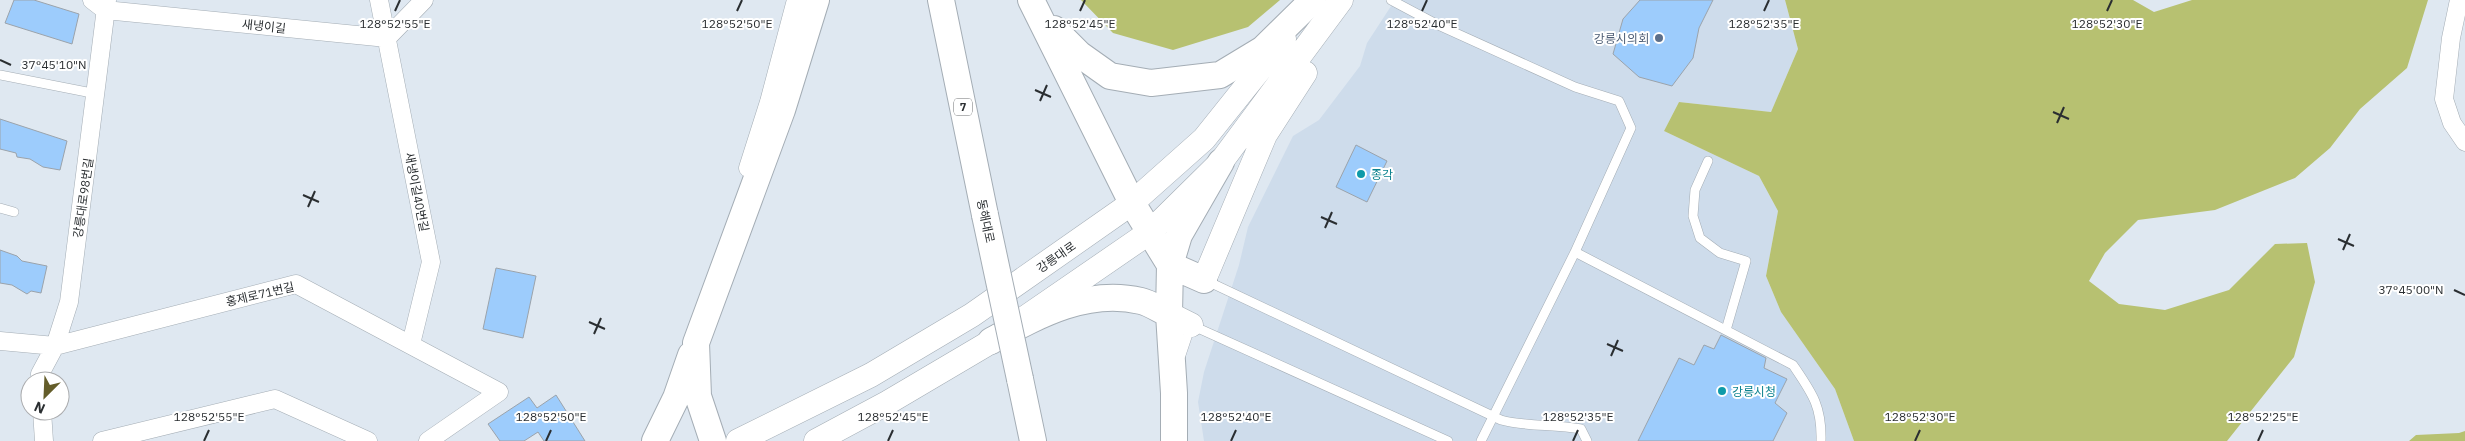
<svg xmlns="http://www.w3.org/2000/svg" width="2465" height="441" viewBox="0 0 2465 441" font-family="'IBM Plex Sans','Noto Sans KR',sans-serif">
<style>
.built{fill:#cedceb}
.forest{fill:#b7c171}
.building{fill:#9dccfc;stroke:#9ba3ab}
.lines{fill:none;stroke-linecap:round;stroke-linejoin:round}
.lane-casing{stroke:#a4adb5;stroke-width:10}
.street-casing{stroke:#a4adb5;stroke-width:19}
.secondary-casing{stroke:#a4adb5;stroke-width:25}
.primary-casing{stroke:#a4adb5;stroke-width:28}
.lane{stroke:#fff;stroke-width:9}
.street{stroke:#fff;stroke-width:18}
.secondary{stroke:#fff;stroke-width:24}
.primary{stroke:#fff;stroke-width:26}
.primary-bridge-casing{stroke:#a4adb5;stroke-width:28;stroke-linecap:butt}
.primary-bridge{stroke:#fff;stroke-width:26}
.ticks{fill:none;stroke:#2a2e31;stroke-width:2}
.service-dot{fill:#5c6f8a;stroke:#fff;stroke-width:2}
.culture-dot{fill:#0f9aa8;stroke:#fff;stroke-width:2}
.labels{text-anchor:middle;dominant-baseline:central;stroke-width:4;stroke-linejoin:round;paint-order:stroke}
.shield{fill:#fff;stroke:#6a6d6f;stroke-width:1}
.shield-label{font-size:11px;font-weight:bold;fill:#2a2e31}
.street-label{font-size:12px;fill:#2a2e31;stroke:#fff}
.service-label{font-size:12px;fill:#4e5e75;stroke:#fff;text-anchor:end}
.culture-label{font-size:12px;fill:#0d838f;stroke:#fff;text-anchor:start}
.ticks-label{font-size:12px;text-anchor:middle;fill:#2a2e31;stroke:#fff;stroke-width:4;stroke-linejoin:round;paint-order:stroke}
</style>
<rect width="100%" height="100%" fill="#dfe8f1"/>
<path class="built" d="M1395 0H1785L1798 49 1771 112 1679 102 1664 131 1759 176 1778 211 1766 276 1781 312 1835 389 1854 441H1204L1198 402 1204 372 1239 265 1248 227 1293 136 1319 120 1360 66 1367 43Z"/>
<path class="forest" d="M1081 0H1280L1248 27 1173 50 1113 33Z
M1785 0H2133L2154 12 2192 0H2428L2407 68 2360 109 2330 148 2295 178 2215 210 2138 220 2105 253 2089 281 2119 304 2165 310 2229 290 2275 244 2307 243 2315 282 2294 357 2227 441H1854L1835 389 1781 312 1766 276 1778 211 1759 176 1664 131 1679 102 1771 112 1798 49Z
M2465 431V441H2409L2416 435 2459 433Z"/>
<path class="building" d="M14 0H34L79 14 72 44 5 23Z
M1640 0H1713L1699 28 1693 58 1672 86 1639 77 1613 54 1623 19Z
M0 119 67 141 60 170 43 167 30 159 17 157 16 153 0 149Z
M1356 145 1387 161 1367 202 1336 187Z
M0 250 17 256 22 261 47 266 41 293 31 291 27 294 12 285 0 283Z
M496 268 536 276 523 338 483 329Z
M1721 335 1766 358 1764 368 1787 379 1775 403 1787 413 1773 441H1638L1679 358 1694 365 1704 345 1714 349Z
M556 395 585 441H544L538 432 524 441H500L488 424 529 397 537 408Z"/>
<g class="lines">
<defs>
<path id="lane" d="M1391 0 1438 25 1575 87 1619 101 1631 128 1575 252 1481 441
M0 75 97 94
M1708 161 1695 190 1693 216 1700 238 1720 253 1746 261 1726 330
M0 208 14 212
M1575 252 1793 365C1812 393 1822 406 1821 441
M1207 281 1501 420C1527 427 1554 424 1581 429L1587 441
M1181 355 1191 325 1448 441"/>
<path id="street" d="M92 0 105 10 387 38 424 0
M379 0 431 262 411 344
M2459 0 2451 38 2444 99 2452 123 2465 142
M748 168 769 102 796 0
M0 341 55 346 296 284 499 392 428 441
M41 381 40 374 55 346 69 302 107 0
M42 411 44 441
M102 441 275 399 368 441"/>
<path id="secondary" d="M1204 280 1265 135 1305 73
M1169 314 1191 325
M738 441 871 375 972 315 1132 203 1204 139 1284 39
M816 441 887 403 987 344 1150 232 1221 162 1341 0"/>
<path id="primary" d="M941 0 985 215
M1031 0 1132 203 1170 265 1169 314 1174 393V441
M1054 29 1079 54 1110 76 1151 83 1220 75 1263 49 1313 0
M1204 280 1170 265 1179 235 1221 162
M991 341C1037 316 1086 288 1141 301 1150 303 1160 310 1169 314
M1020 379 1033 441
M655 441 676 398 691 355
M713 441 698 396 696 343 782 110 816 0"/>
</defs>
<use href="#lane" class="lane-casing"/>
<use href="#street" class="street-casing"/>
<use href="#secondary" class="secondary-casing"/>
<use href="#primary" class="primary-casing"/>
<use href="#lane" class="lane"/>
<use href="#street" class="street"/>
<use href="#secondary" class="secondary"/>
<use href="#primary" class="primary"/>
<defs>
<path id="primary-bridge" d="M985 215 1020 379"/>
</defs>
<use href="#primary-bridge" class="primary-bridge-casing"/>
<use href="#primary-bridge" class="primary-bridge"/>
</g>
<path class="ticks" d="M395 11 400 0M737 11 742 0M1080 11 1085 0M1422 11 1427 0M1764 11 1769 0M2107 11 2112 0M0 60 11 65M1035 90 1051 97M1040 101 1047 85M2053 112 2069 119M2057 123 2064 107M303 195 319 202M308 207 315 191M1321 217 1337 224M1325 228 1332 212M2338 239 2354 246M2343 250 2350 234M2454 290 2465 295M589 322 605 329M594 334 601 318M1607 344 1623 351M1611 356 1618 340M204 441 209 430M546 441 551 430M888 441 893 430M1231 441 1236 430M1573 441 1578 430M1915 441 1920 430M2258 441 2263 430"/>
<circle class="service-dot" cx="1659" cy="38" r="5"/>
<g class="culture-dot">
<circle cx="1361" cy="174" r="5"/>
<circle cx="1722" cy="391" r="5"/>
</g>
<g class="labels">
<rect class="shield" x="954" y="98.5" width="18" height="17" rx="4"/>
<g class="shield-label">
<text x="963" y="107">7</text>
</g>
<g class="street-label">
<text transform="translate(264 26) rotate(6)">새냉이길</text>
<text transform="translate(417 192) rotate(79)">새냉이길40번길</text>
<text transform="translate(83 198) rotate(-82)">강릉대로98번길</text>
<text transform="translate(986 221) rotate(78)">동해대로</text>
<text transform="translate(1056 257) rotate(-35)">강릉대로</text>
<text transform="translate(260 294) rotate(-13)">홍제로71번길</text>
</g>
<g class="service-label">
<text x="1649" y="38">강릉시의회</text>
</g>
<g class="culture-label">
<text x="1371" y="174">종각</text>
<text x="1732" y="391">강릉시청</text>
</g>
</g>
<g class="ticks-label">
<text x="395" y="28">128°52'55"E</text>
<text x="737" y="28">128°52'50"E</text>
<text x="1080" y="28">128°52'45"E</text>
<text x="1422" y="28">128°52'40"E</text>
<text x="1764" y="28">128°52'35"E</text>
<text x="2107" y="28">128°52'30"E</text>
<text x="54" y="69">37°45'10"N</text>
<text x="2411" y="294">37°45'00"N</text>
<text x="209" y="421">128°52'55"E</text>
<text x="551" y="421">128°52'50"E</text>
<text x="893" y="421">128°52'45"E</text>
<text x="1236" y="421">128°52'40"E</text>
<text x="1578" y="421">128°52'35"E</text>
<text x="1920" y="421">128°52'30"E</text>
<text x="2263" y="421">128°52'25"E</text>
</g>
<g transform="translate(45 396) rotate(204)"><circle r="24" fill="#ffffff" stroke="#aaabad"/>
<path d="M0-4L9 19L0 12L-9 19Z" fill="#645d2a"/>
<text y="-8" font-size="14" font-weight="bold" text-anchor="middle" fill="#2a2e31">N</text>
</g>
</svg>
